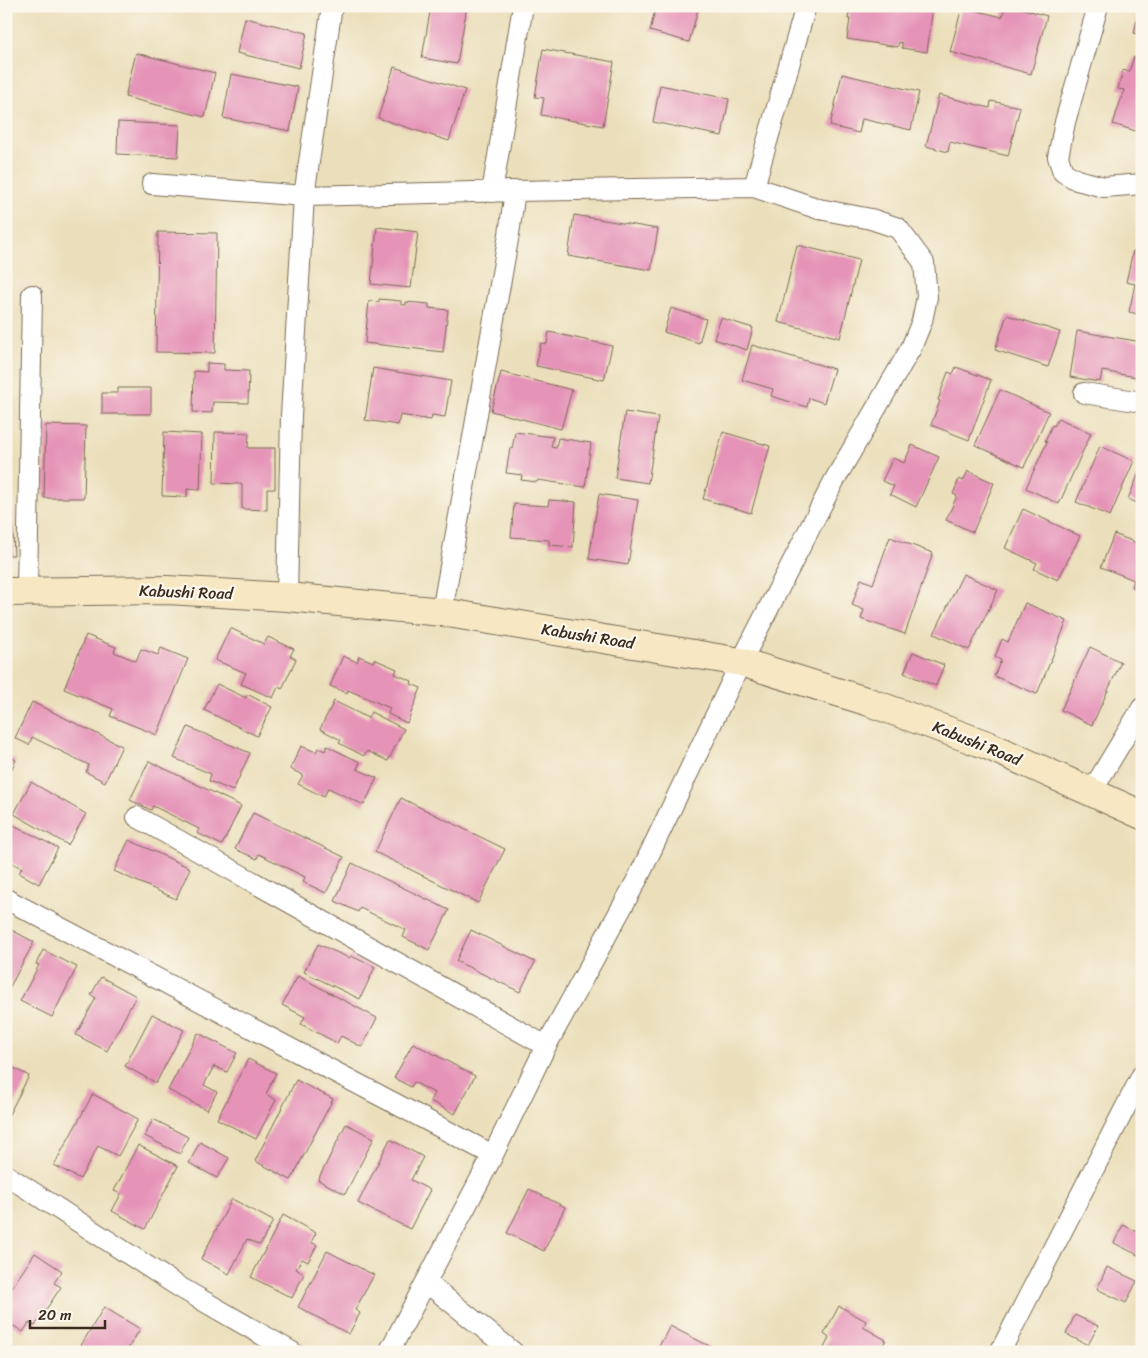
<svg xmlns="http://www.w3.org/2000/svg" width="1148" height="1358" viewBox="0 0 1148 1358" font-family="Sriracha,sans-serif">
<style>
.building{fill:#e593b7}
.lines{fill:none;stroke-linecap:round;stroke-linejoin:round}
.street-casing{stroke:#796955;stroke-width:22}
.secondary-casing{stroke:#796955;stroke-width:30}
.street{stroke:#fff;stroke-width:20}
.secondary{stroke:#f7e8c3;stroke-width:28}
.labels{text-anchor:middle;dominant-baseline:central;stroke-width:4.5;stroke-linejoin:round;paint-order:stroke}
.street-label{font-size:16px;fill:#3b2a1e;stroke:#fbf7ec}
</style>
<rect width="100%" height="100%" fill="#fbf7ec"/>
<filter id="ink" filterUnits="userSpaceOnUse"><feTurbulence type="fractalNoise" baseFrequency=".02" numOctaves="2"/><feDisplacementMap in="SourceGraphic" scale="10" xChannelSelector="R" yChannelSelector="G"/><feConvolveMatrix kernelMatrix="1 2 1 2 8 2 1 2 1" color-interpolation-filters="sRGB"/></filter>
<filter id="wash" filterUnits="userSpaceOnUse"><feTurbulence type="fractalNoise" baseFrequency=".0096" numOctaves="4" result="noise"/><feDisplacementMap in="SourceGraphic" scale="20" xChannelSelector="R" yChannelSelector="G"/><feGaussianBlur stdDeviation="1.12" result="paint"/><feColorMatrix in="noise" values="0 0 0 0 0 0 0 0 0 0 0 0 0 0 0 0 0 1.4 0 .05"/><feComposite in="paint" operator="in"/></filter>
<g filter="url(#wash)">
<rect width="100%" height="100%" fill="#ebdfbb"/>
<g id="blocks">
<path class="building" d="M431 6H467L457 64 422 58Z
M656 6H699L689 42 650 31Z
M850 6H933L927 52 902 48V43L899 42 898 47 847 39 850 19H848Z
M1005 6H1014L1047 16 1031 74 950 52 962 7 1002 17Z
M1140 6H1142V35L1134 33Z
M245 18 307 33 299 68 237 53Z
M543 49 614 62 603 126 541 115 544 98 535 97Z
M136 53 215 73 205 117 125 97Z
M1134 57 1142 60V133L1113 124 1124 90 1118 89 1123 70 1129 72Z
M394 67 465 90 449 141 378 118Z
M231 74 298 87 290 131 223 118Z
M842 74 919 92 911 130 862 119 859 133 830 126Z
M660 85 729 99 722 136 653 122Z
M939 95 990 108 991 101 1020 107 1008 156 950 142 948 152 926 146Z
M118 122 180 125 178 157 117 154Z
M574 215 658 229 651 270 568 256Z
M377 227 418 232 411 288 371 284Z
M158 232 217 233 215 353 156 352Z
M797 245 859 260 840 338 778 322Z
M1133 251 1142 253V315L1129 312 1135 284 1126 282Z
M379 299 401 301V305H406V302L429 304V308L448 310 443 352 365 343 369 301 379 302Z
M671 308 706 319 699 343 664 332Z
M1007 315 1060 332 1048 367 995 350Z
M721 318 753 328 747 350 714 339Z
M1077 331 1142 342V378L1102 371 1100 382 1070 377Z
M549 332 612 346 604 380 536 366 541 343 547 344Z
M752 345 834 369 824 403 809 398 807 407 771 396 773 389 742 380Z
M207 363 224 364V370L249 371 248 403 213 402 212 413 193 412 194 371 207 372Z
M956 367 991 380 969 440 931 425 940 401 938 400 948 372 953 374Z
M373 368 451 381 445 417 432 415 431 420 400 415 398 425 365 420Z
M501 372 572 390 561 429 491 411Z
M118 388H151V414H102V393H118Z
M1000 390 1049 412 1024 467 975 445Z
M625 412 658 417 648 483 615 478Z
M1058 418 1091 433 1059 504 1026 488 1047 442 1045 441 1052 425 1054 426Z
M46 425 86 426 84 498H44Z
M164 432 202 434 200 490 187 489V497L162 496Z
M215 432 249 433 248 448H275V489H267V510L242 509V484L214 483Z
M515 432 553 437 551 447 556 448 558 438 591 443 585 487 538 480 537 482 521 480 522 475 506 473 510 448 512 449Z
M723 432 770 446 751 513 703 499Z
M912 445 939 457 916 507 890 494 894 486 882 481 893 458 904 463Z
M1100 446 1134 461 1110 516 1076 502Z
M1142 466V505L1128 499Z
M968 471 994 483 973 532 946 520 957 496 953 494 959 479 963 481Z
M599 494 638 500 628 565 589 559Z
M549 500 576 502 573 547 549 545V540L511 537 514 504 548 506Z
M1023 509 1080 536 1058 580 1034 569 1037 563 1005 548Z
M6 512H12L14 555H6Z
M1114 534 1142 545V591L1132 587 1134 580 1101 567Z
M890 537 933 553 905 634 861 619 864 610 852 605 861 579 873 584Z
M963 574 998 590 969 650 934 634Z
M1025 603 1067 621 1037 694 994 676 1001 660 995 657 1002 639 1008 642Z
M230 628 264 644 268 637 294 649 290 656 296 659 282 689 278 687 273 698 241 684 246 673 215 660Z
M86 635 116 647 114 652 136 661 141 649 158 655 161 648 188 659 157 735 110 716 113 709 64 689Z
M1090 647 1121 662 1092 725 1061 710Z
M913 652 944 665 936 686 904 673Z
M343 656 357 662 359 656 373 662 374 659 397 669 395 674 412 681 411 684 421 688 407 723 388 714 390 708 348 690 347 693 330 686Z
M217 684 246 698 247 694 272 707 257 736 204 710Z
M334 701 368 718 371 712 404 729 388 761 367 751 364 756 339 743 341 740 320 729Z
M32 702 122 746 105 782 86 772 89 765 32 737 29 745 15 738Z
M188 727 250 753 233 791 209 781 211 774 174 758Z
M301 746 316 752 318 748 325 751 327 746 360 762 357 769 377 778 364 805 328 788 324 797 298 784 303 775 290 769Z
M6 755 16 760 6 781Z
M149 761 241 806 222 845 197 833 199 829 153 806 151 810 130 800Z
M31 782 86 814 68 845 14 814Z
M401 798 505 849 478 903 375 852Z
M253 813 344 857 326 893 303 882 305 877 259 854 257 859 235 849Z
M6 821 58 848 39 884 19 873 22 868 6 860Z
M129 840 190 868 176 899 114 871Z
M352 863 449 910 429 950 403 937 406 930 360 908 358 912 335 901Z
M6 927 34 942 6 994Z
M471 930 535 962 520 992 456 961Z
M318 944 349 958 351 956 375 967 360 999 304 972Z
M43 950 77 967 52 1017 20 1001 39 965 36 964Z
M298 976 377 1018 362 1047 341 1036 337 1043 301 1024 305 1017 282 1005Z
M101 977 136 996 107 1051 76 1035 96 998 91 995Z
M152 1014 184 1030 156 1083 125 1066Z
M198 1033 237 1053 227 1072 214 1066 204 1085 217 1092 207 1110 168 1090Z
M413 1043 475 1076 455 1114 430 1101 434 1093 414 1082 411 1087 394 1078Z
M248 1059 276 1073 266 1094 276 1100 256 1139 217 1119Z
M6 1064 29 1076 6 1120Z
M296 1080 333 1099 291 1180 255 1161Z
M93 1094 138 1119 118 1156 98 1146 80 1179 54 1165Z
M153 1119 188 1137 180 1154 145 1136Z
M346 1124 374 1138 345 1194 318 1180Z
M390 1139 423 1157 411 1180 430 1190 410 1229 358 1203Z
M200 1142 229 1158 217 1178 189 1163Z
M138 1145 178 1166 145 1229 112 1211 121 1194 114 1191Z
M529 1189 565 1207 544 1251 507 1233Z
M232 1199 273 1221 260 1245 247 1239 229 1274 201 1259Z
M283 1215 316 1233 311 1242 317 1245 308 1262 302 1259 296 1269 304 1274 292 1298 251 1277Z
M1123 1225 1142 1234 1140 1256 1114 1243Z
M327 1251 374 1275 355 1310 360 1313 349 1334 298 1307Z
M35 1253 62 1271 54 1283 61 1287 35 1326 29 1323 23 1332 6 1321V1296Z
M1107 1267 1137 1281 1126 1303 1097 1289Z
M839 1306 866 1321 863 1327 886 1340 879 1352H822L829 1338 824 1334Z
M104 1307 140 1329 126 1352H77Z
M1075 1315 1098 1326 1088 1345 1066 1334Z
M670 1326 711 1347 708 1352H656Z"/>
</g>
</g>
<g filter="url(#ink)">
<use href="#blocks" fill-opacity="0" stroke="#796955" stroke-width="1"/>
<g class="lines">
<defs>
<path id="street" d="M1098 6 1065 122 1058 157 1063 172 1077 180 1104 187 1142 184
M152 184 304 196 515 191
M754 187 806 6
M492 192 523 6
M1084 393 1142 402
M27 591 32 295
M287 597 291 416 304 196 332 6
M1092 791 1142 708
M137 817 546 1046
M6 899 493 1155
M6 1175 181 1288 292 1352
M426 1282 513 1352
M389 1352 493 1155 546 1046 638 878 741 662 834 481 911 348 922 321 927 297 924 263 898 228 871 219 819 209 754 187 515 191 509 234 442 612
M1000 1352 1142 1075"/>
<path id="secondary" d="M6 592 167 590 287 597 442 612 741 662 869 702 987 745 1142 815"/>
</defs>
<use href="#street" class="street-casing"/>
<use href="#secondary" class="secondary-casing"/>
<use href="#street" class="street"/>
<use href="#secondary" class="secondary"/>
</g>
</g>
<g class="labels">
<g class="street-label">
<text transform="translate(186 592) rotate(2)">Kabushi Road</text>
<text transform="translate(588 636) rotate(9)">Kabushi Road</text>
<text transform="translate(977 743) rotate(22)">Kabushi Road</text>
</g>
</g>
<rect width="1148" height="1358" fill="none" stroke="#fbf7ec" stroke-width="25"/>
<path d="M30 1320v8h75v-8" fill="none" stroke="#3b2a1e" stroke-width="2.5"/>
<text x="38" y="1320" font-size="15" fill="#3b2a1e" stroke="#fbf7ec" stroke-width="4" paint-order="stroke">20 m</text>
</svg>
